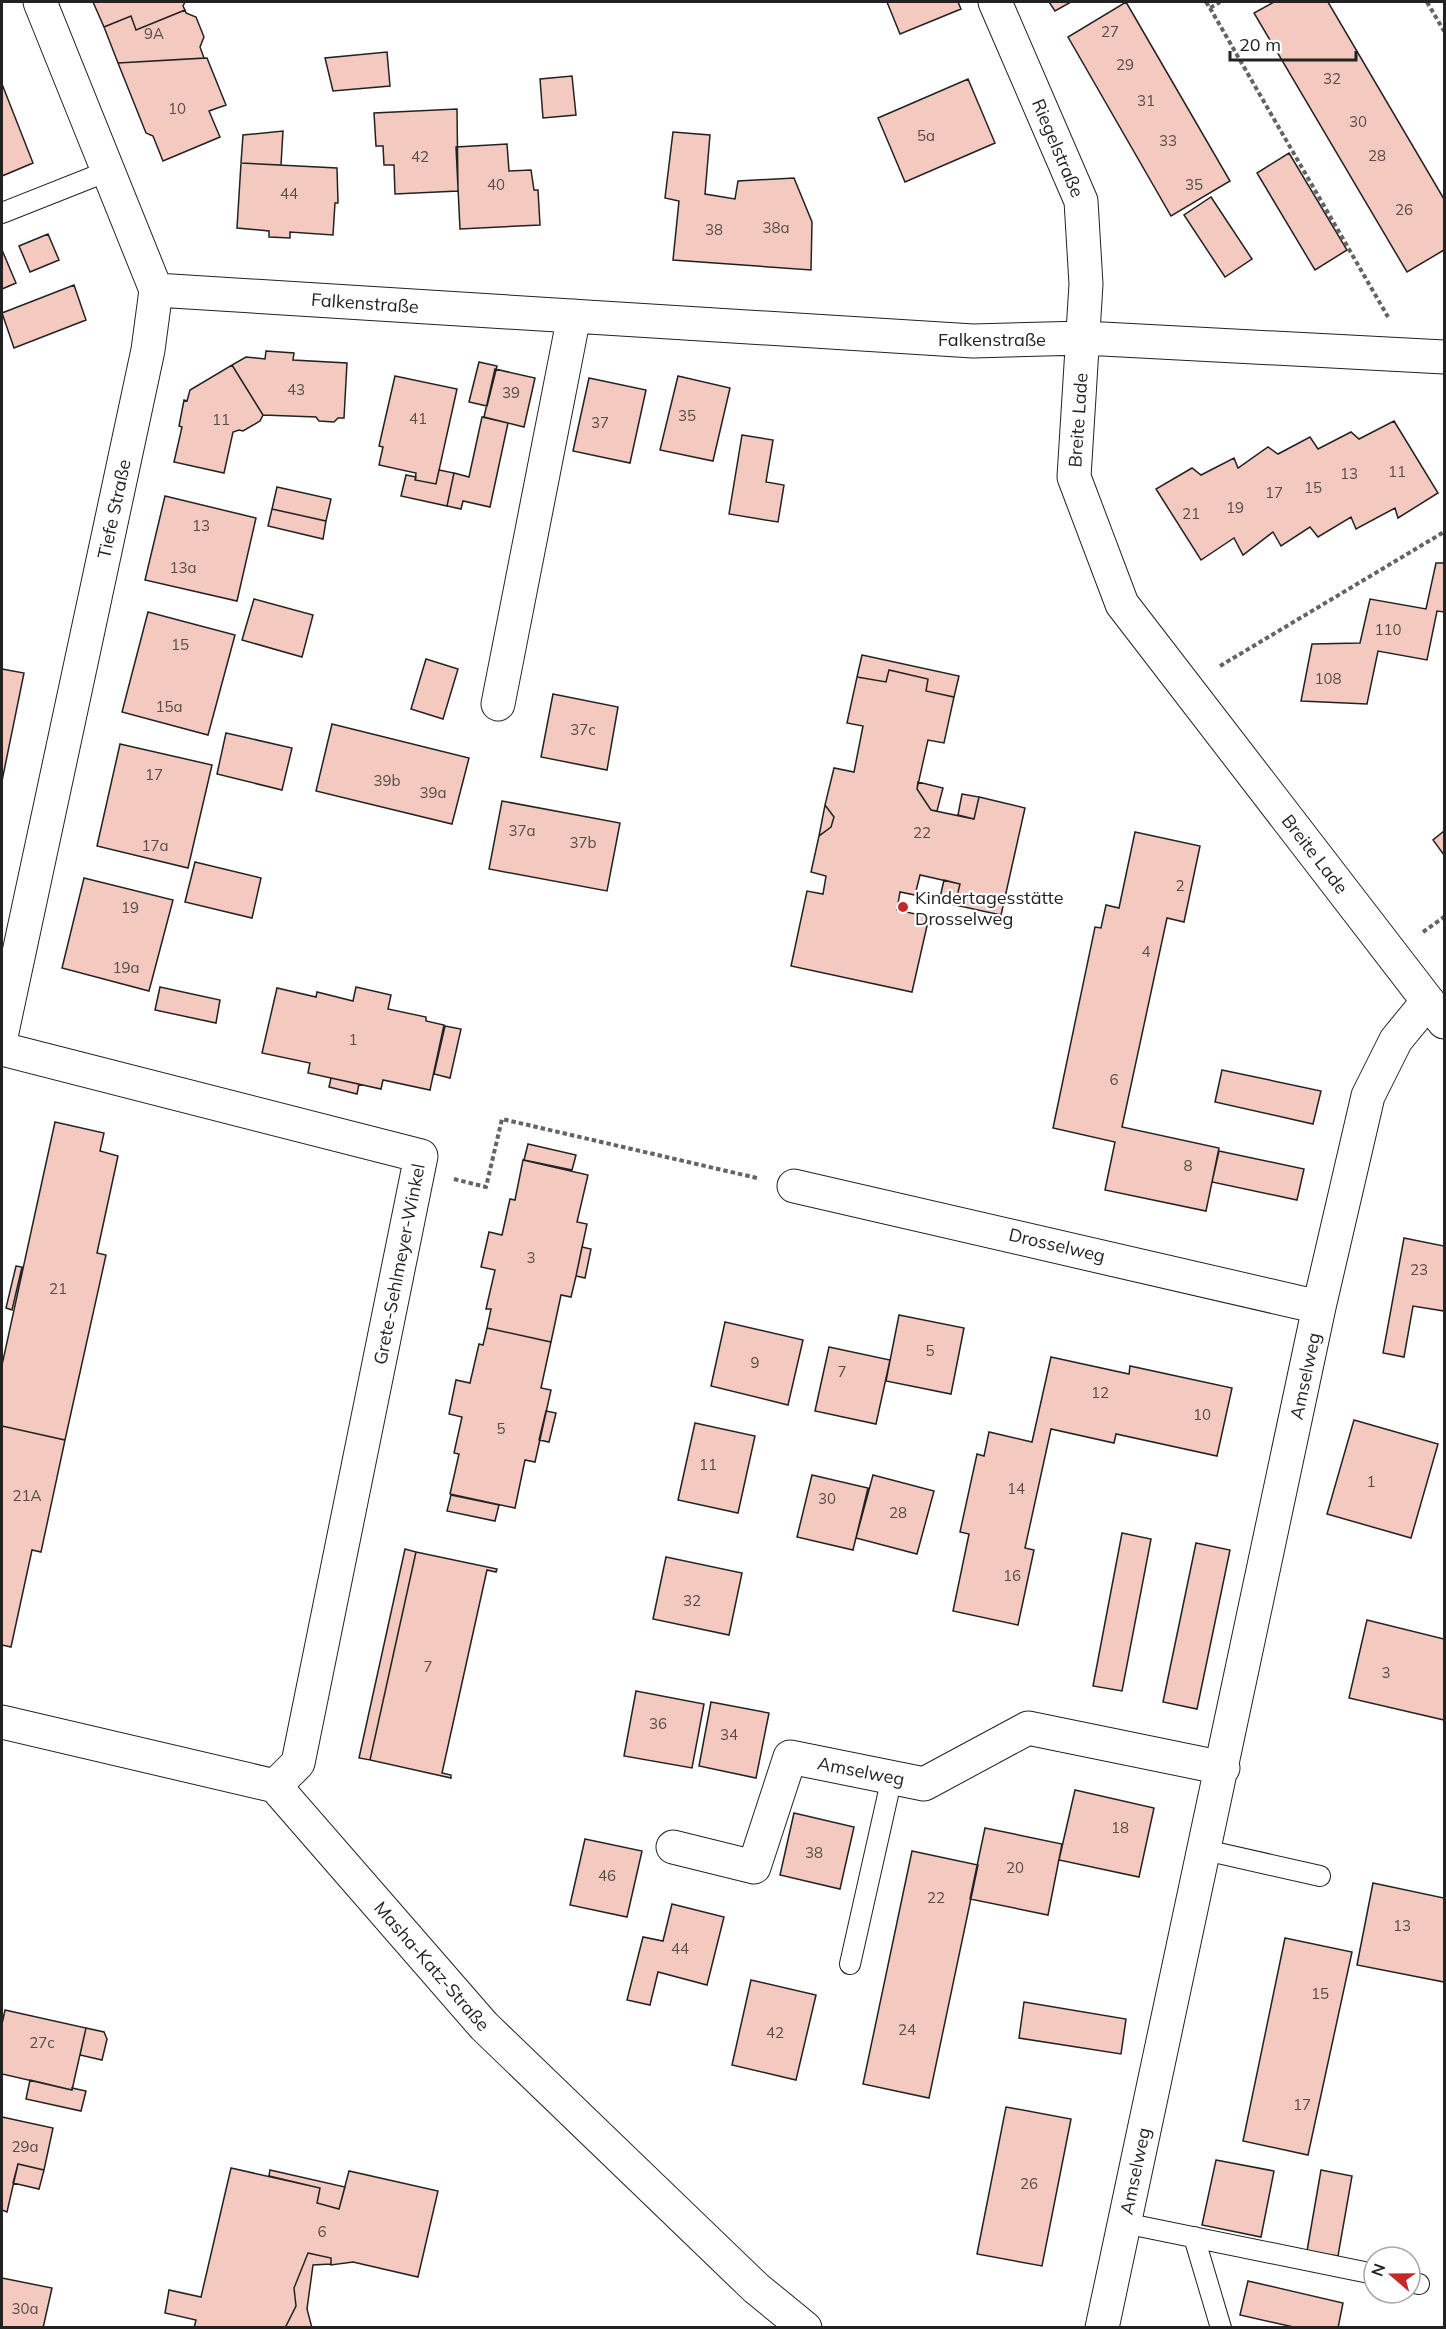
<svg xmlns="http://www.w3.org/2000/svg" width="1446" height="2329" viewBox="0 0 1446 2329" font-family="Mulish,sans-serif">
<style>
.building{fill:#f3c9c0;stroke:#222;stroke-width:1.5}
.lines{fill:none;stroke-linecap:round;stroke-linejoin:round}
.lane-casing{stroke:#222;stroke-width:22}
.street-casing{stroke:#222;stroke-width:35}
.path{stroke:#646464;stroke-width:4;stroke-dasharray:4.5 3;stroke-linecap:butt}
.lane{stroke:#fff;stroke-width:20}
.street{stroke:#fff;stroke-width:33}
.poi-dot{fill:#c62828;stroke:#fff;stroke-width:2}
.labels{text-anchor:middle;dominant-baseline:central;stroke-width:4.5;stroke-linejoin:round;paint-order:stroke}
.number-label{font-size:15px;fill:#564c4a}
.street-label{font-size:18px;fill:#222;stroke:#fff}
.poi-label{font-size:18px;fill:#222;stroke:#fff;text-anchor:start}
</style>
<rect width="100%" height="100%" fill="#fff"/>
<path class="building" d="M93 2H185L183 6 185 10 136 30 131 16 104 27Z
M887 2H958L961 9 900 34Z
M1049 2H1071L1055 11Z
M1126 2 1230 181 1171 216 1068 37Z
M1274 2H1328L1444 199V250L1407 272 1254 13Z
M185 10 186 13 196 17 204 37 200 47 204 58 118 63 104 27 131 16 136 30Z
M387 52 390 86 333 91 325 58Z
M207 58 226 105 209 111 220 137 163 161 153 136 146 133 118 63Z
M572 76 576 115 543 118 540 79Z
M968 79 995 143 905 182 878 118Z
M2 84 33 163 2 176Z
M457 109 458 191 395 194 394 165H384L383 146H376L374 113Z
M283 131 281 165 241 163 243 135Z
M673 132 710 135 705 194 735 199 738 181 794 178 812 222 811 270 673 260 679 201 665 198Z
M507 144 509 171 531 170 534 190H538L540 225 460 229 456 147Z
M1289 153 1347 250 1315 270 1257 173Z
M241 163 337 168 338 203H335L333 235 290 232V238L269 237V231L237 228Z
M1211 197 1252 259 1225 277 1184 215Z
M48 234 59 260 30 272 19 246Z
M2 250 16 283 2 289Z
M74 285 86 320 14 348 2 313Z
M266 351 294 353 293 360 347 363 344 418H338L334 422 319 421 316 417 263 415 232 365 246 357 265 359Z
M479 362 497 366 487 406 469 402Z
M232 365 263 415 260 421 243 431 239 430 233 432 224 473 174 462 182 427 179 426 184 400 187 401 190 390Z
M495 369 535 378 524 427 484 417Z
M395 376 457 389 436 484 415 480 416 473 379 465 383 447 379 446Z
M678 376 730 388 713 461 660 450Z
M589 378 646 390 630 463 573 451Z
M482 417 508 423 490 507 463 501 461 509 447 506 454 473 469 477Z
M1394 421 1438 493 1398 518 1395 508 1356 529 1351 517 1318 537 1310 527 1281 546 1273 532 1243 555 1234 538 1201 560 1156 489 1192 468 1201 475 1234 458 1238 468 1268 447 1278 454 1310 437 1318 449 1351 432 1359 439Z
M742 435 773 440 766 482 784 485 778 522 729 514Z
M439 470 454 473 447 506 401 496 406 475 416 477 415 480 436 484Z
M277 487 331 499 326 521 272 509Z
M165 496 256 518 237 601 145 580Z
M272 509 326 521 323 539 268 526Z
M1436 563H1444V612L1437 611 1427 660 1378 651 1367 704 1301 701 1312 644 1360 643 1370 599 1426 609Z
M254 599 313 615 302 657 242 640Z
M148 612 235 635 208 735 122 712Z
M862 655 959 676 954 697 926 691 928 679 889 670 886 682 857 677Z
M426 659 458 669 443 719 411 709Z
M2 669 24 673 2 781Z
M889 670 928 679 926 691 954 697 944 743 928 740 917 789 931 810 974 819 979 797 1025 808 1001 915 955 905 960 884 920 875 915 895 900 892 897 910 929 917 912 992 791 966 807 891 823 894 826 876 811 872 819 836 831 827 834 817 825 805 834 768 854 772 863 726 847 723 857 677 886 682Z
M553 694 618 707 607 770 541 757Z
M332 724 469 758 452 824 316 791Z
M226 733 292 748 282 790 217 774Z
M120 744 212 765 188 868 97 846Z
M918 782 943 788 937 811 931 810 917 789Z
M962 794 979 797 974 819 958 815Z
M502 801 620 823 607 891 489 869Z
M825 805 834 817 831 827 819 836Z
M1444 831V855L1433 840Z
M1135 832 1200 846 1184 922 1167 918 1122 1127 1219 1148 1206 1211 1105 1190 1115 1142 1053 1128 1095 927 1101 928 1106 905 1119 908Z
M195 862 261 878 252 918 185 902Z
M84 878 173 900 149 991 62 968Z
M944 880 960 884 955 905 939 902Z
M160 987 220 1000 216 1023 155 1010Z
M356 987 391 995 388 1009 426 1017V1021L444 1025 430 1090 383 1080 381 1089 308 1073 310 1063 262 1053 277 988 316 997 317 992 353 1001Z
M445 1026 461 1029 450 1078 434 1074Z
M1222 1070 1321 1091 1313 1124 1215 1102Z
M331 1078 359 1084 357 1094 329 1087Z
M55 1122 104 1133 100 1151 118 1156 97 1253 106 1255 65 1440 2 1426V1365Z
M528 1144 576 1155 572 1170 524 1160Z
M1219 1151 1304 1169 1297 1200 1212 1182Z
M523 1160 588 1175 577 1222 587 1224 576 1276 571 1297 561 1295 551 1342 487 1328 491 1309H486L495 1270 481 1267 489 1232 502 1235 510 1199 515 1200Z
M1404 1238 1444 1246V1311L1413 1306 1404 1357 1383 1353Z
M582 1247 591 1249 585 1278 576 1276Z
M16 1266 22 1267 12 1310 6 1308Z
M899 1315 964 1328 951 1394 886 1381Z
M725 1322 803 1340 788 1405 711 1386Z
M487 1328 551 1342 541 1388 551 1390 535 1462 525 1460 515 1508 450 1494 459 1454 454 1453 462 1417 449 1414 456 1380 470 1383 479 1344 483 1345Z
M829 1347 890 1360 876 1424 815 1411Z
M1051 1357 1129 1374 1130 1366 1232 1388 1217 1456 1116 1434 1114 1443 1051 1429 1025 1548 1034 1550 1018 1625 953 1611 969 1534 960 1532 977 1454 984 1456 989 1432 1032 1442Z
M546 1411 556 1413 549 1442 539 1440Z
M1354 1420 1438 1444 1411 1538 1327 1514Z
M695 1423 755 1436 738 1513 678 1500Z
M2 1426 65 1440 41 1552 32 1550 11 1647 2 1645Z
M812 1475 868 1488 853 1550 797 1537Z
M873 1475 934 1491 917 1554 856 1538Z
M451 1495 499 1505 495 1521 447 1511Z
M1122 1533 1151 1539 1122 1691 1093 1686Z
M1196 1543 1230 1550 1197 1709 1163 1702Z
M405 1549 416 1552 370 1760 359 1758Z
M416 1552 497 1569 496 1572 487 1570 442 1773 451 1775V1778L370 1760Z
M666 1557 742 1573 729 1635 653 1619Z
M1367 1620 1444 1639V1720L1349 1698Z
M636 1691 704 1704 692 1768 624 1756Z
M711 1702 769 1713 756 1778 699 1766Z
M1075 1790 1154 1808 1139 1877 1059 1860Z
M794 1813 854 1827 840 1889 780 1875Z
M985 1828 1062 1844 1048 1915 970 1899Z
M585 1839 642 1851 627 1917 570 1905Z
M912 1851 978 1865 929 2098 863 2084Z
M1373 1883 1444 1898V1982L1357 1965Z
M672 1904 724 1917 707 1985 658 1972 650 2005 627 2000 643 1937 663 1941Z
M1285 1938 1352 1952 1308 2155 1243 2141Z
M751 1980 816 1995 796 2080 732 2065Z
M1024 2002 1126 2019 1121 2054 1019 2038Z
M5 2010 86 2028 72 2090 2 2074V2024Z
M86 2028 104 2032 107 2039 102 2060 80 2055Z
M30 2080 72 2090V2088L86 2091 81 2111 26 2099Z
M1006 2107 1071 2119 1042 2266 977 2254Z
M2 2117 53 2128 44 2170 18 2164 7 2212 2 2210Z
M1216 2160 1274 2171 1261 2237 1202 2225Z
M18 2164 44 2170 39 2189 13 2183Z
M231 2168 320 2188 317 2203 339 2209 349 2171 438 2191 418 2277 353 2262 331 2265V2258L308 2253 294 2288 296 2306 285 2328H194L196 2320 165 2313 169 2290 201 2297Z
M270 2170 345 2187 339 2209 317 2203 320 2188 269 2176Z
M1321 2170 1352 2176 1338 2256 1307 2251Z
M308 2253 331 2258V2264L313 2265 307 2309 312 2328H285L296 2306 294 2288Z
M2 2278 52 2288 43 2328H2Z
M1248 2281 1343 2303 1338 2328H1298L1240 2315Z"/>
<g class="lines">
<defs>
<path id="lane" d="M2 213 108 171
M1205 1850 1320 1876
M850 1964 892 1777
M1124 2223 1374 2274
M1194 2237 1221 2328
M1410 2282 1419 2284"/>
<path id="street" d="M995 2 1081 201 1086 284 1074 477 1122 604 1444 1022
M156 290 973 341 1084 338 1444 357
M498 704 574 316
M2 1032 148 350 156 290 40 2
M2 1049 421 1156 298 1763 275 1786
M794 1186 1319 1307
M2 1722 275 1786 484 2026 756 2288 805 2328
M673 1847 754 1867 790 1757 924 1784 1028 1728 1223 1768
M1102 2328 1319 1307 1368 1096 1396 1040 1428 1001"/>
</defs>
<use href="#lane" class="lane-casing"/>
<use href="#street" class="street-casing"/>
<path class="path" d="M1206 2 1210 8 1220 2
M1427 2 1444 31
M1210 8 1388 317
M1220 666 1444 532
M1423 932 1444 917
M454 1179 486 1187 502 1119 757 1178"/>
<use href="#lane" class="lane"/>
<use href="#street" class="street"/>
</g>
<circle class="poi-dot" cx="903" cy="907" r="6"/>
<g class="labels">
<g class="number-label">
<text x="1110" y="31">27</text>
<text x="154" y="33">9A</text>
<text x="1125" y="64">29</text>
<text x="1332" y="78">32</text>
<text x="1146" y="100">31</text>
<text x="177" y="108">10</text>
<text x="1358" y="121">30</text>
<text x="926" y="135">5a</text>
<text x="1168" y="140">33</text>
<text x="1377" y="155">28</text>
<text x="420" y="156">42</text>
<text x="496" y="184">40</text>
<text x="1194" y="184">35</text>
<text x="289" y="193">44</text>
<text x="1404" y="209">26</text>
<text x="776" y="227">38a</text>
<text x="714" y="229">38</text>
<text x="296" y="389">43</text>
<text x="511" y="392">39</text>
<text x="687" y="415">35</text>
<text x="418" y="418">41</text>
<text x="221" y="419">11</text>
<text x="600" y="422">37</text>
<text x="1397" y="471">11</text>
<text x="1349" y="473">13</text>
<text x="1313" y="487">15</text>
<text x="1274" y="492">17</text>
<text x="1235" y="507">19</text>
<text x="1191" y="513">21</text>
<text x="201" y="525">13</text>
<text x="183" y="567">13a</text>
<text x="1388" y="629">110</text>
<text x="180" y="644">15</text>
<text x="1328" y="678">108</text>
<text x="169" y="706">15a</text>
<text x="583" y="729">37c</text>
<text x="154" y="774">17</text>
<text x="387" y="780">39b</text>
<text x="433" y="792">39a</text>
<text x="522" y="830">37a</text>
<text x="922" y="832">22</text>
<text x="583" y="842">37b</text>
<text x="155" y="845">17a</text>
<text x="1180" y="885">2</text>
<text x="130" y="907">19</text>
<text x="1146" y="951">4</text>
<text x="126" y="967">19a</text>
<text x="353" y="1039">1</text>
<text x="1114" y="1079">6</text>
<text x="1188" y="1165">8</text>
<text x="531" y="1257">3</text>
<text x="1419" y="1269">23</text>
<text x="58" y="1288">21</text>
<text x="930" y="1350">5</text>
<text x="755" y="1362">9</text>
<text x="842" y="1371">7</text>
<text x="1100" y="1392">12</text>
<text x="1202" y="1414">10</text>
<text x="501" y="1428">5</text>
<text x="708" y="1464">11</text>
<text x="1371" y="1481">1</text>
<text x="1016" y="1488">14</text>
<text x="27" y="1495">21A</text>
<text x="827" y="1498">30</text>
<text x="898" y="1512">28</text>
<text x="1012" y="1575">16</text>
<text x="692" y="1600">32</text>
<text x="428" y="1666">7</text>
<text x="1386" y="1672">3</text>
<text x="658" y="1723">36</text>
<text x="729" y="1734">34</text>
<text x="1120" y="1827">18</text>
<text x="814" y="1852">38</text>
<text x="1015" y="1867">20</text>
<text x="607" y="1875">46</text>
<text x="936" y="1897">22</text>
<text x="1402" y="1925">13</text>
<text x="680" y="1948">44</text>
<text x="1320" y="1993">15</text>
<text x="907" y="2029">24</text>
<text x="775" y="2032">42</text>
<text x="42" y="2042">27c</text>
<text x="1302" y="2104">17</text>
<text x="25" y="2146">29a</text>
<text x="1029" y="2183">26</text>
<text x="322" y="2231">6</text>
<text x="25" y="2308">30a</text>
</g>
<g class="street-label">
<text transform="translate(1058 148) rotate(67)">Riegelstraße</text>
<text transform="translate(365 303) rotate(4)">Falkenstraße</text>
<text x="992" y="339">Falkenstraße</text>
<text transform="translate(1078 420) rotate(-86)">Breite Lade</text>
<text transform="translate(114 509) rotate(-78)">Tiefe Straße</text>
<text transform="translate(1315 854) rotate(52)">Breite Lade</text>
<text transform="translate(1057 1245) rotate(13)">Drosselweg</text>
<text transform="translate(399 1264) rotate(-79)">Grete-Sehlmeyer-Winkel</text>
<text transform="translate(1305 1376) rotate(-78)">Amselweg</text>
<text transform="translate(861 1771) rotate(11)">Amselweg</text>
<text transform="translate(432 1966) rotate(49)">Masha-Katz-Straße</text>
<text transform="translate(1135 2171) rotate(-78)">Amselweg</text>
</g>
<g class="poi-label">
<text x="915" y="897">Kindertagesstätte<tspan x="915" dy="21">Drosselweg</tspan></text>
</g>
</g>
<rect width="1446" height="2329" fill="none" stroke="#222222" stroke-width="6"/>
<g transform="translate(1392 2275) rotate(290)"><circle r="28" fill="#ffffff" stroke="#a7a7a7" stroke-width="1.5"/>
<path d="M0-4.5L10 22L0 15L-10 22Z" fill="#c62828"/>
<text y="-9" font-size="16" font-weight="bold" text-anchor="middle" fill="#222222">N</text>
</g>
<path d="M1230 51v9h126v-9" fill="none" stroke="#222222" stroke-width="3"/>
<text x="1239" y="51" font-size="18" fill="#222222" stroke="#ffffff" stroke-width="4.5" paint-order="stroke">20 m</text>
</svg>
